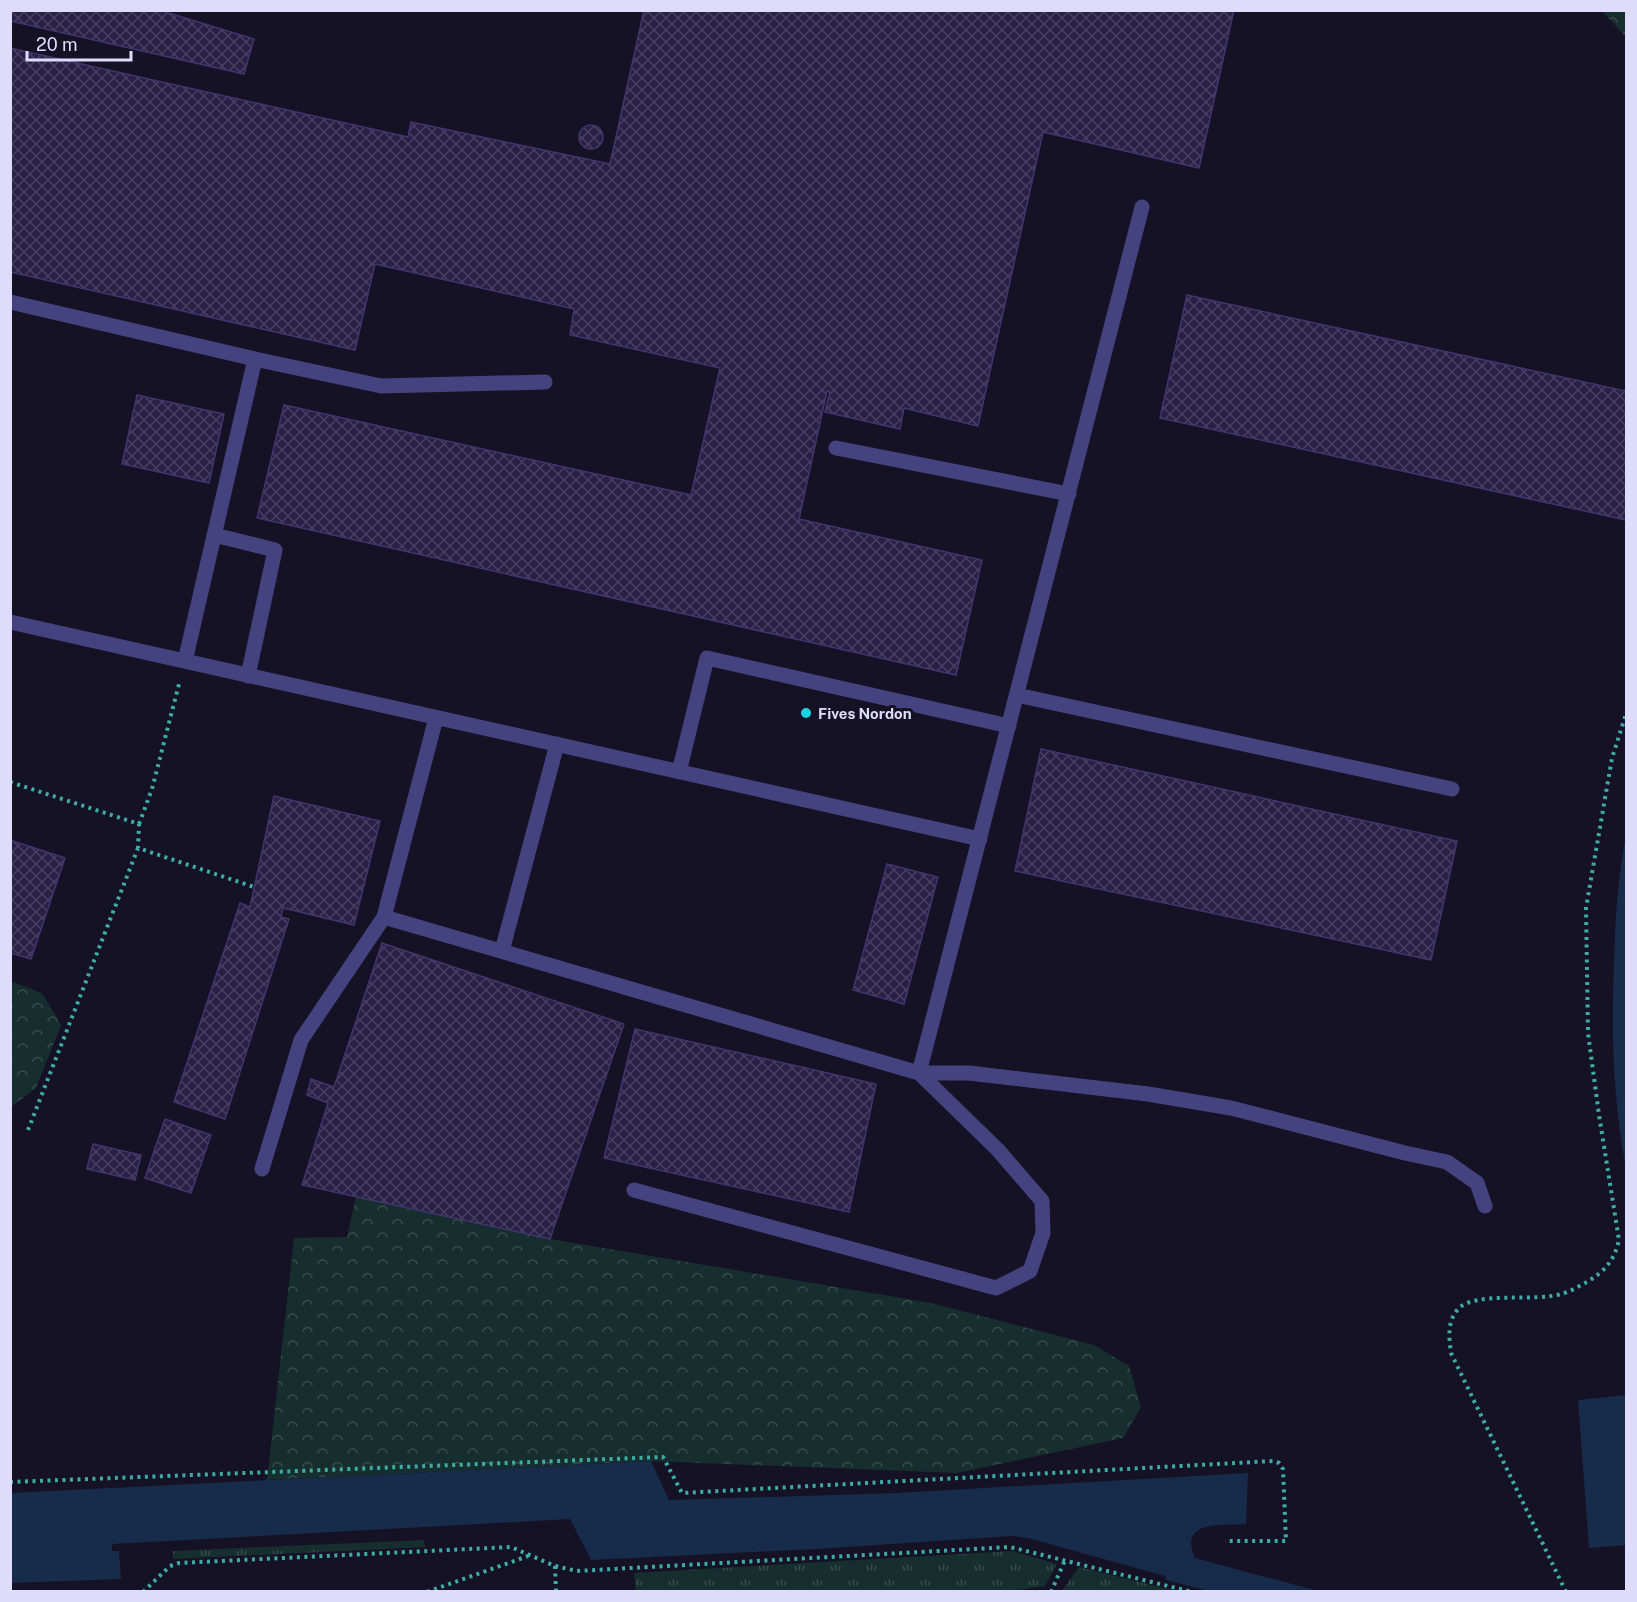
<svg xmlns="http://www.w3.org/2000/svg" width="1637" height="1602" viewBox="0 0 1637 1602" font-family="'Public Sans',sans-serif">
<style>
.grass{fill:url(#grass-tufts)}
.forest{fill:url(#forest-crowns)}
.water{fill:#172b4a}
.building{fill:url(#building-cross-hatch);stroke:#40356e;stroke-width:1.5}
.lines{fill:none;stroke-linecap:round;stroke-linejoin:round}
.path{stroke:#3eaca5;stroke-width:4;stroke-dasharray:3 4.5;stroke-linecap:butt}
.service{stroke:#45437f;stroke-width:15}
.poi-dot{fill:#1dd1e5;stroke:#161226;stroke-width:2}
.labels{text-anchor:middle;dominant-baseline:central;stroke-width:6;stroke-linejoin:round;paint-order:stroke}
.poi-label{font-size:15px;font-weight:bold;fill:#dfdbfb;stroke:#161226;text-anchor:start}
</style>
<defs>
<pattern id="grass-tufts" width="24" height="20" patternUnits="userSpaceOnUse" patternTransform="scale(1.5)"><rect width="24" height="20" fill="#162f2e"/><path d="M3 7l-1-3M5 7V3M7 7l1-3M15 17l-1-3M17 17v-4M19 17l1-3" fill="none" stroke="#374d4d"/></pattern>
<pattern id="forest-crowns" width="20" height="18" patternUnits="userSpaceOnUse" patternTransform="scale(1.5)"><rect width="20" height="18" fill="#162f2e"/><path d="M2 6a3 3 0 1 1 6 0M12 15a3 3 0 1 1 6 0" fill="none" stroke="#374d4d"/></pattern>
<pattern id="building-cross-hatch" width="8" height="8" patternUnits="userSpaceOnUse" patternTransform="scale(1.5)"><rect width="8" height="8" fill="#282145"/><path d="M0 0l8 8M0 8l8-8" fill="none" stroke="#474161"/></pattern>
</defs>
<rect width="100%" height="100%" fill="#161226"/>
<path class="grass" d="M424 1540 425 1547 173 1559V1551Z
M1013 1551 1057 1564 1045 1586 1004 1592H636L634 1573Z
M1079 1567 1176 1591H1062Z"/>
<path class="forest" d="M1602 11H1626V37Z
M10 981 42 993 61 1025 36 1088 11 1107Z
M356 1197 550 1239 931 1303 1094 1345 1129 1366 1141 1407 1123 1438 957 1473 651 1461 267 1480 294 1238 347 1237Z"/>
<path class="water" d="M1626 835V1168C1613 1100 1611 1032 1614 963 1615 920 1618 877 1626 835Z
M1626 1395V1545L1589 1548 1578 1400Z
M651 1461 669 1500 897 1493 1248 1473 1246 1524C1222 1526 1178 1519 1195 1558L1318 1591H1209L1166 1580 1165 1576 1028 1538 1012 1536 816 1549 591 1560 570 1519 112 1544V1551H119L121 1579 11 1583V1493Z"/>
<path class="building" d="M10 10H159L254 39 244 74 10 21Z
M644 10H1234L1199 168 1043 132 978 426 904 408 900 429 825 412 830 392 827 391 799 519 982 560 956 675 257 518 284 405 691 495 720 368 570 335 574 309 375 264 355 350 10 272V48L408 137 411 122 610 164Z
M579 137a12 12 0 1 1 24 0a12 12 0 1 1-24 0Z
M1187 295 1626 391V520L1160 418Z
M137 395 224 414 209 483 122 464Z
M1041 749 1457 841 1431 960 1015 871Z
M274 796 380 821 354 925 283 908 281 917 289 919 225 1119 174 1102 240 903 250 907Z
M10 840 65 858 31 959 10 953Z
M887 864 938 877 904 1004 853 990Z
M382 943 624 1024 550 1239 302 1185 328 1103 307 1095 311 1079 334 1087Z
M635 1029 876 1084 849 1212 604 1158Z
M165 1119 211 1135 191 1193 145 1178Z
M93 1144 141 1155 135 1180 87 1169Z"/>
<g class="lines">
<path class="path" d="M10 782 139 824 138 848 254 887
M139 824 152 789 179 684
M28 1130 138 848
M10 1482 663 1457 682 1493 1273 1461 1279 1463 1283 1469 1286 1541H1225
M555 1566 556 1592
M143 1592 170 1566 179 1563 511 1547 555 1566 577 1571 1010 1547 1192 1592
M427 1592 528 1556
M1051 1592 1065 1560
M1566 1592 1451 1353C1449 1337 1447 1322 1458 1309 1474 1291 1536 1302 1561 1294 1570 1292 1579 1286 1587 1282 1605 1271 1614 1261 1619 1240L1599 1115 1588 1033 1586 908 1612 758 1626 714"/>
<path class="service" d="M10 302 255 359
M836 448 1069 494
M214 535 275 550 248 676
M10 622 980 839
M185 661 255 359 381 386 545 382
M1017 695 1452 789
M679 772 707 658 1009 726
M384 917 919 1073 1142 207
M502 951 557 744
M919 1073H969L1148 1094 1231 1108 1405 1153 1447 1162 1477 1183 1485 1206
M262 1169 301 1040 384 917 436 718
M634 1190 996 1288 1030 1271 1043 1233 1042 1201 998 1150 919 1073"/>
</g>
<circle class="poi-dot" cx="806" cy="713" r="6"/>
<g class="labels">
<g class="poi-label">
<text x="818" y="713">Fives Nordon</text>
</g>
</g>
<rect width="1637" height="1602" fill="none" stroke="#dfdbfb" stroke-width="24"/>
<path d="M27 51v9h104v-9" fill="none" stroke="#dfdbfb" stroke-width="3"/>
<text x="36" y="51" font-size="18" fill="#dfdbfb" stroke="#161226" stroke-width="4.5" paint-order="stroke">20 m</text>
</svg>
